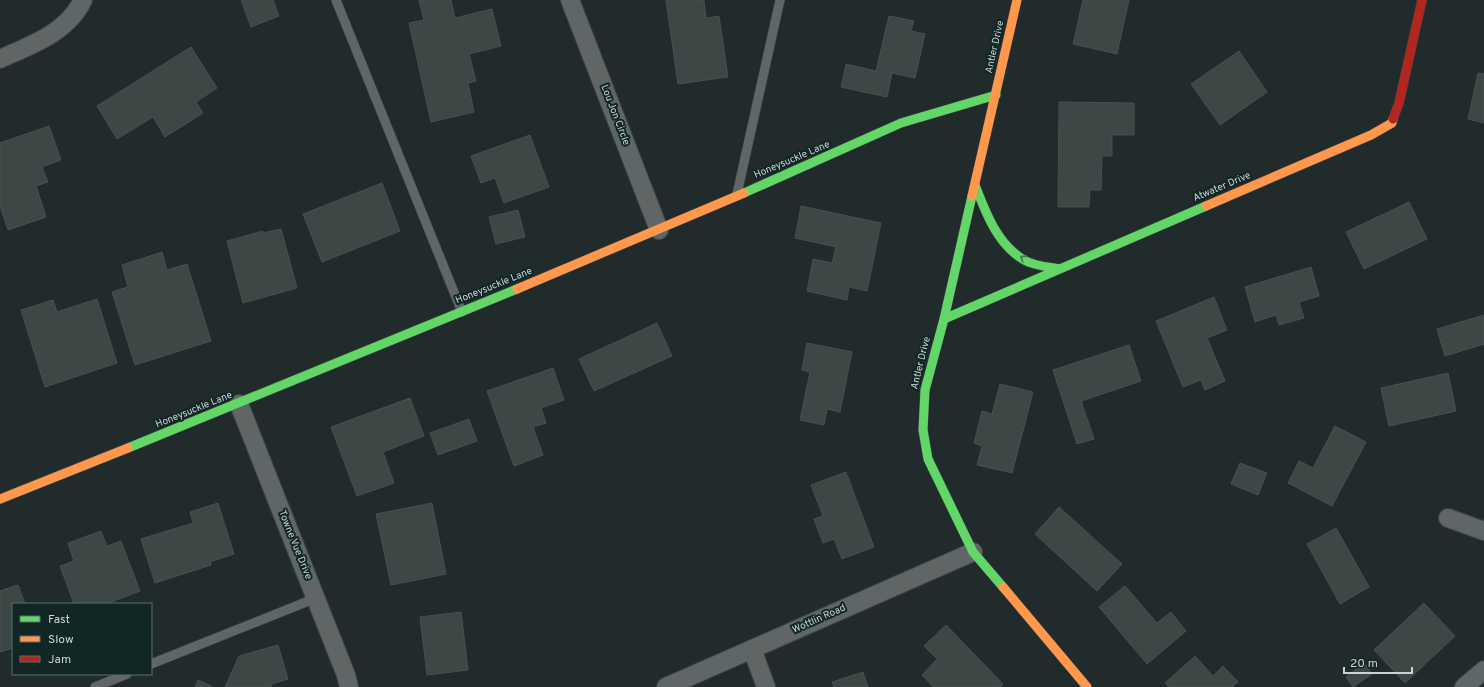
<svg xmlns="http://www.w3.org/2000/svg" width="1484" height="687" viewBox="0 0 1484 687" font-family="Overpass,sans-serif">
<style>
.building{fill:#3e4745;stroke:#49504e}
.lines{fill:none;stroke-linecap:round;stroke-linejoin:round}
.lane-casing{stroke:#3d4545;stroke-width:10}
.street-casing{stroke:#3d4545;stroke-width:20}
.fast-casing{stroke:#3d4545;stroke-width:10}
.slow-casing{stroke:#3d4545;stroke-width:10}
.jam-casing{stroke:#3d4545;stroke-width:10}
.lane{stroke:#606566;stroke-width:9}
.street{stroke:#606566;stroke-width:18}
.fast{stroke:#63d668;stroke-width:9}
.slow{stroke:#ff974d;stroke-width:9}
.jam{stroke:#b3261e;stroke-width:9}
.oneway{stroke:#3b7e47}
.labels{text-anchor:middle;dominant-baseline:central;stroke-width:4;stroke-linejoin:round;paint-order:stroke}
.street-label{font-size:10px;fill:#c9d5d4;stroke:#132626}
</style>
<rect width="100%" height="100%" fill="#212b2b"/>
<path class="building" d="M241 0H273L279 16 251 27Z
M419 0H451L455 18 492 9 501 46 469 54 476 81 468 83 474 112 431 122 409 23 424 20Z
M666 0H704L706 18 719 16 728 77 678 84Z
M1083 0H1129L1117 54 1073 44Z
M889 16 914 21 911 31 925 34 915 78 892 73 887 97 841 87 846 64 876 71Z
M191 47 217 88 196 102 203 113 165 137 153 117 117 139 97 106Z
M1239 51 1267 92 1220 125 1191 84Z
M1478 73 1484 74V123L1468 119Z
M1059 102 1134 103V135H1112V156H1102L1101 190H1090L1089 207H1058Z
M49 126 61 160 42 167 48 182 36 186 46 217 8 230 0 206V143Z
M530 135 549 187 504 203 495 178 481 183 471 156Z
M382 183 400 231 322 262 303 214Z
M1409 202 1427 239 1364 269 1346 232Z
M801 206 881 223 867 291 849 287 847 300 807 291 813 259 832 263 836 247 795 238Z
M518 210 525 237 496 244 489 217Z
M281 229 297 288 243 303 227 241 263 231V233Z
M162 252 167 270 187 264 211 341 135 365 112 292 128 287 122 265Z
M1311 267 1319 296 1299 302 1304 318 1279 325 1276 315 1255 322 1245 287Z
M1214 297 1227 330 1207 338 1225 381 1205 390 1201 380 1183 387 1156 321Z
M97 299 117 363 45 387 21 310 53 300 57 312Z
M1484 315V344L1445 356 1437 329Z
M657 323 672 356 594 391 579 359Z
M807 343 852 352 840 412 827 409 824 425 800 420 810 372 802 370Z
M1129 345 1141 381 1081 401 1094 439 1077 444 1053 370Z
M553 368 564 400 541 408 546 423 533 427 543 455 514 466 487 391Z
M1448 373 1456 411 1389 426 1381 388Z
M1000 384 1033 392 1012 473 977 465 982 446 974 443 982 411 992 414Z
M410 398 424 436 383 452 394 483 357 496 331 427Z
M469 419 477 441 438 455 430 433Z
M1335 426 1366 442 1332 506 1288 483 1299 461 1313 468Z
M1240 463 1267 473 1258 495 1231 484Z
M846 472 874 547 842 559 834 539 823 543 814 519 823 516 811 485Z
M218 503 234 554 210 562 211 565 155 583 141 539 193 523 190 512Z
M432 503 446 574 391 585 376 514Z
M1059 507 1122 564 1097 591 1035 534Z
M1336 528 1369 587 1340 604 1307 544Z
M101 531 107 546 121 541 140 591 106 604H74L60 566 74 561 68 543Z
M18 585 25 604H13V648L0 652V591Z
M1125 586 1157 623 1171 612 1186 631 1147 664 1099 607Z
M1424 603 1455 636 1405 683 1374 650Z
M461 612 468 670 427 675 420 617Z
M946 625 1003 684 1000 687H933L922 675 937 659 924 646Z
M278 645 288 679 272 684 271 687H225L239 656Z
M1195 656 1213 676 1223 666 1238 682 1232 687H1169L1165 683Z
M1364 663 1372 674 1353 687 1346 677Z
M863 672 868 687H834L832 682Z
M198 680 213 687H195Z"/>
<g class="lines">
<defs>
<path id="lane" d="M336 0 462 312
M737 194 780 0
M151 664 316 598
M95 687 127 674"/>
<path id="street" d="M570 0 659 230
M0 59C31 45 67 33 83 0
M239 404 346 675 349 687
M1448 518 1484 531
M752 649 766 687
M666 687 973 552
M1464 687 1484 670"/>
<path id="fast" d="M975 185C986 213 997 244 1024 260 1034 266 1049 267 1060 269
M744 193 901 123 996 95
M972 196 944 319 925 390 923 430 928 459 973 552 1003 587
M944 319 1206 206
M128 448 517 289"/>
<path id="slow" d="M972 196 1017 0
M1206 206 1371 135 1392 123 1393 119
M517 289 744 193
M0 499 128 448
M1003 587 1087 687"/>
<path id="jam" d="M1393 119 1399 103 1422 0"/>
</defs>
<use href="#lane" class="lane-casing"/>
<use href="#street" class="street-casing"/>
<use href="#fast" class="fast-casing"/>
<use href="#slow" class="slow-casing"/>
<use href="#jam" class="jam-casing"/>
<use href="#lane" class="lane"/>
<use href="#street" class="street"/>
<use href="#fast" class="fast"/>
<use href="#slow" class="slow"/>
<use href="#jam" class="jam"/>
</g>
<defs><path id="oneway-chevron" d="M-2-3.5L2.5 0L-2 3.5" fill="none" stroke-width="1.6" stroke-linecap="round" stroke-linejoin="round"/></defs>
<use class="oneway" href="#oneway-chevron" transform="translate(1023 258) rotate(-147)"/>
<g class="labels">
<g class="street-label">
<text transform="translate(995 47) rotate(-77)">Antler Drive</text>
<text transform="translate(615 115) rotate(69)">Lou Jon Circle</text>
<text transform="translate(792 160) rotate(-23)">Honeysuckle Lane</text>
<text transform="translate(1222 187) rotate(-23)">Atwater Drive</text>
<text transform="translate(494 286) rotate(-22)">Honeysuckle Lane</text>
<text transform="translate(921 363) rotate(-76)">Antler Drive</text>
<text transform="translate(194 410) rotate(-22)">Honeysuckle Lane</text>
<text transform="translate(295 545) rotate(68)">Towne Vue Drive</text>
<text transform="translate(819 619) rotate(-24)">Wottlin Road</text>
</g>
</g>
<rect x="12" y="603" width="140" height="72" fill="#132626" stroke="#5c6c6c"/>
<rect x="20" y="616" width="20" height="6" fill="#63d668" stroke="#5c6c6c"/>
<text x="48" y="623" font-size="12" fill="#c9d5d4">Fast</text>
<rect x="20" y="636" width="20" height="6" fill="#ff974d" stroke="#5c6c6c"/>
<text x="48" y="643" font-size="12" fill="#c9d5d4">Slow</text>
<rect x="20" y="656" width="20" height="6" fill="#b3261e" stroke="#5c6c6c"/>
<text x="48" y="663" font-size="12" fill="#c9d5d4">Jam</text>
<path d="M1344 667v6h68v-6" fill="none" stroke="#c9d5d4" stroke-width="2"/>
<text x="1350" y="667" font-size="12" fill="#c9d5d4" stroke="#132626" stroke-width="3" paint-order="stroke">20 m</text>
</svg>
